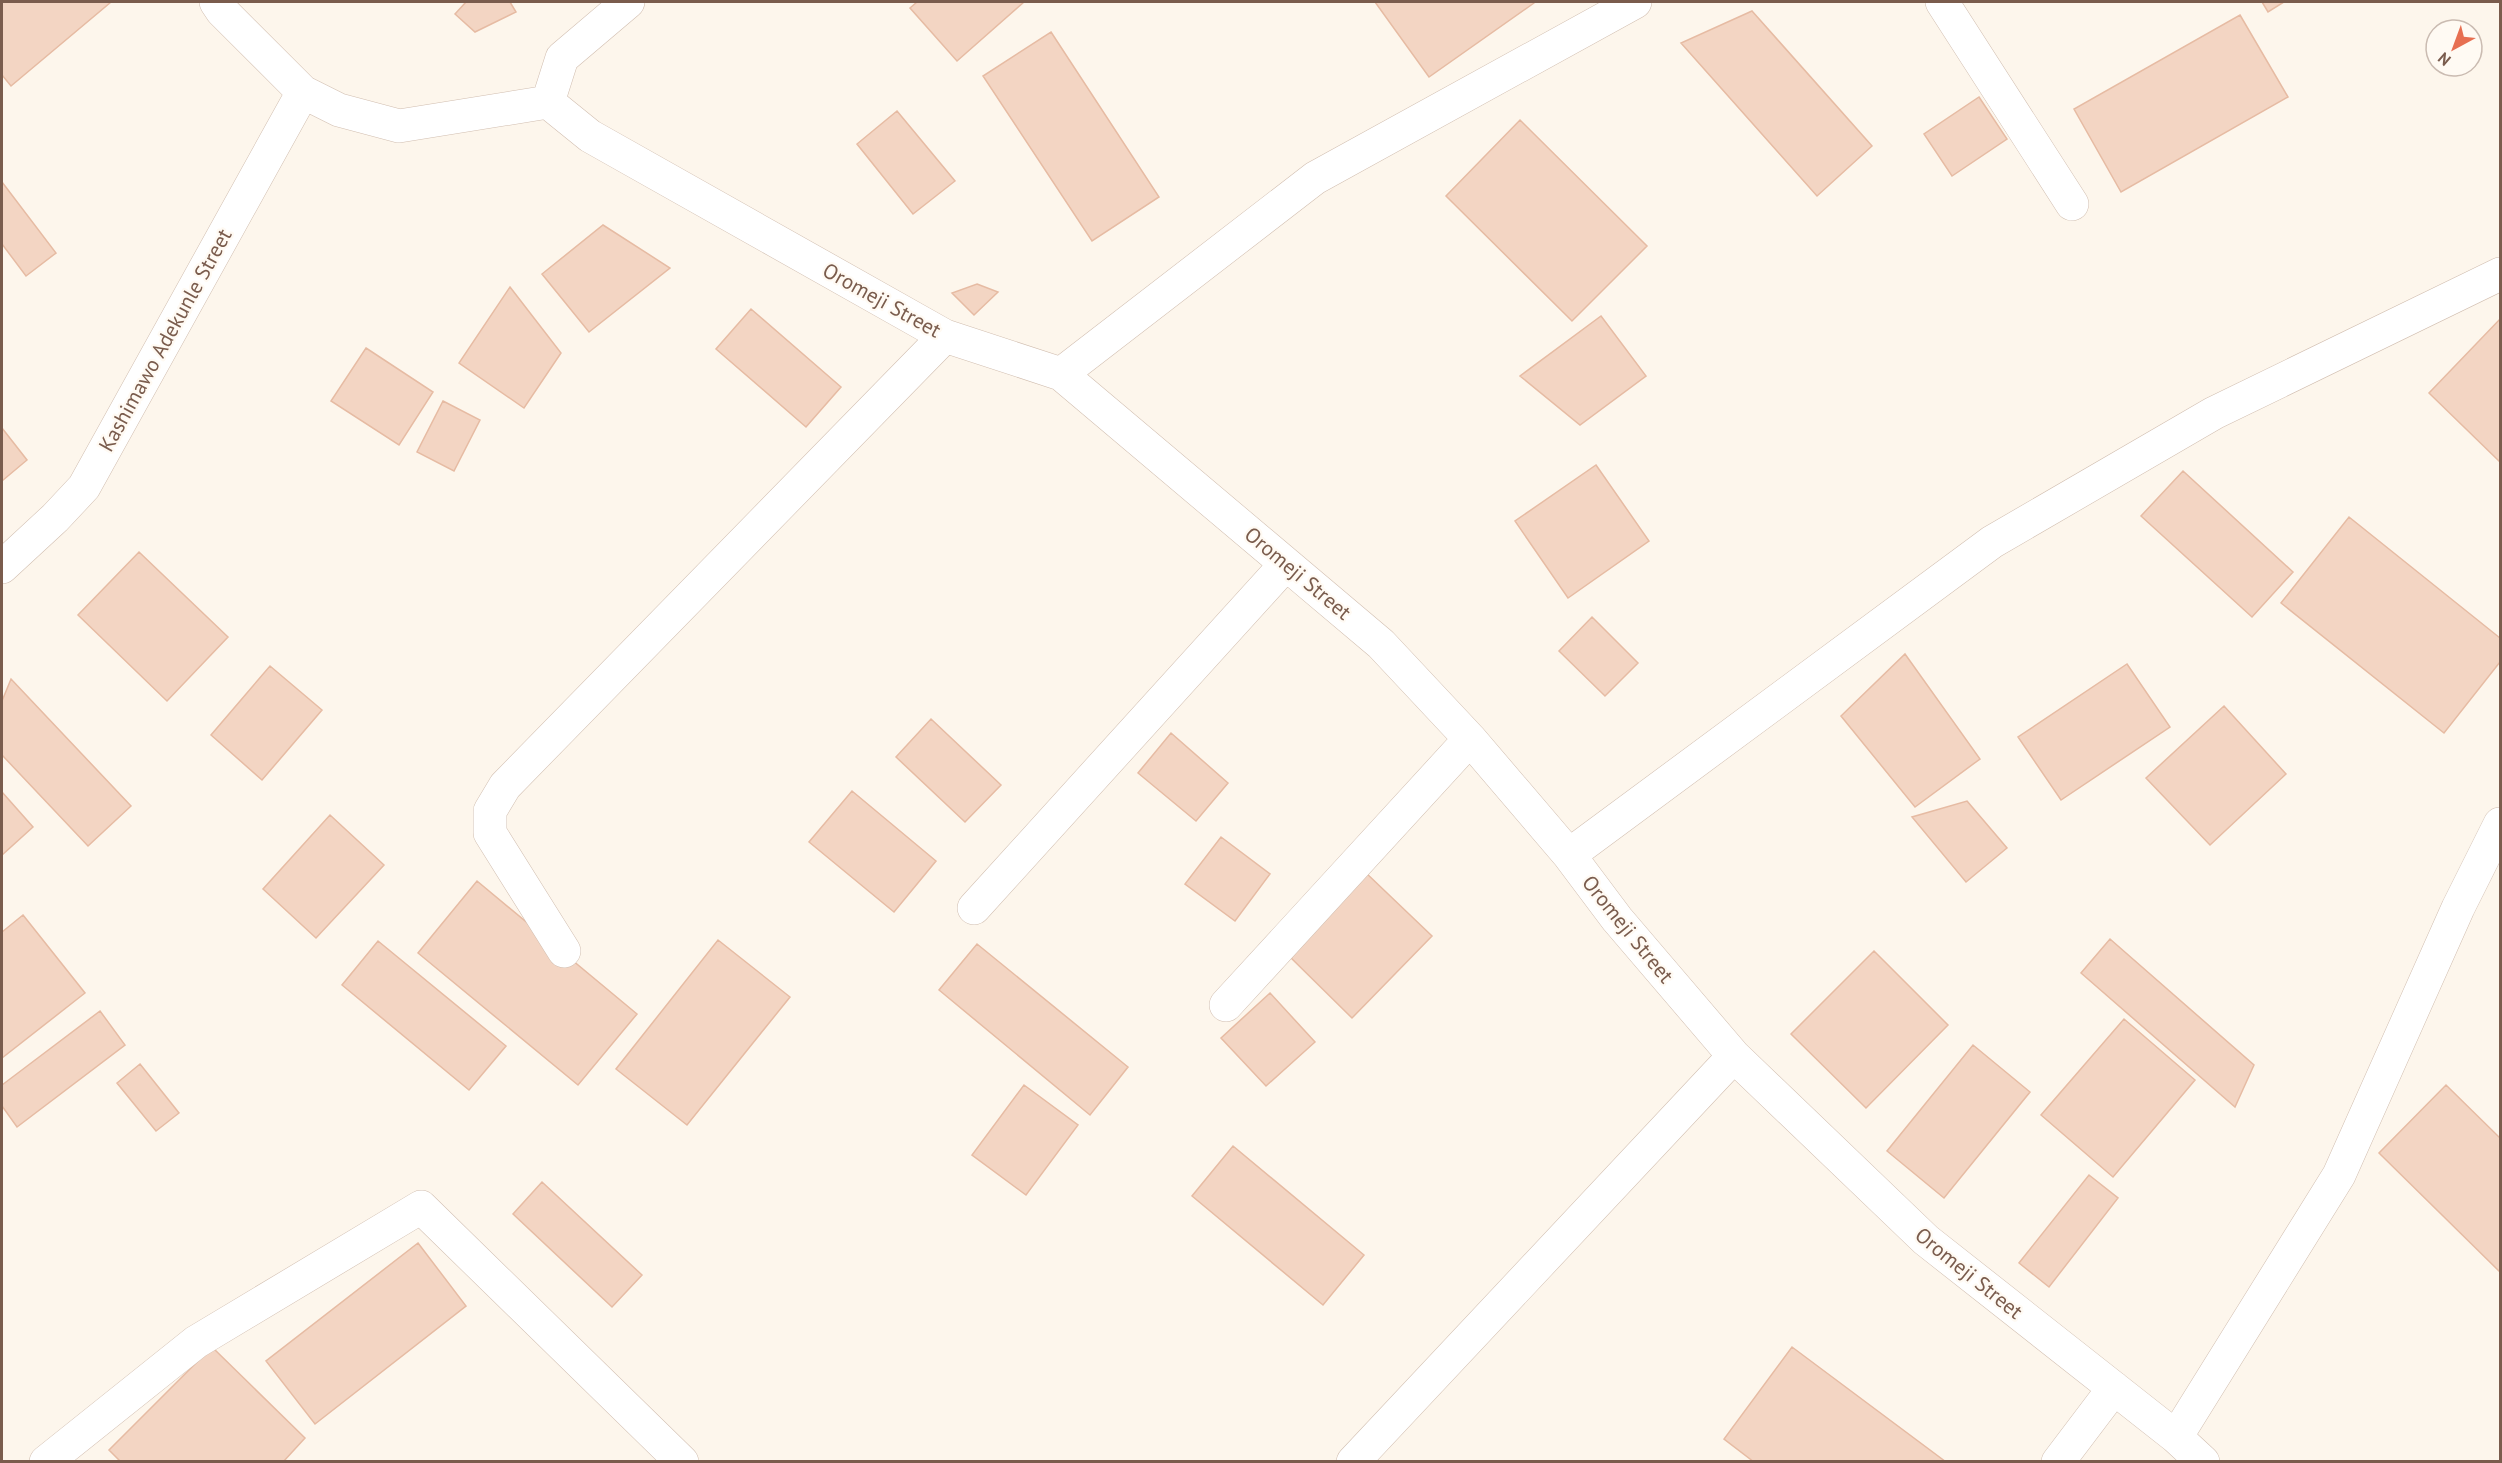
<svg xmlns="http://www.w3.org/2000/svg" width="2502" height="1463" viewBox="0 0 2502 1463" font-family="'PT Sans',sans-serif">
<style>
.building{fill:#f3d5c3;stroke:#e6bba3;stroke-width:1.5}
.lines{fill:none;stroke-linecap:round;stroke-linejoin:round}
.minor-casing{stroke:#d1beb0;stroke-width:34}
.minor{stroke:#fff;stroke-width:33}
.labels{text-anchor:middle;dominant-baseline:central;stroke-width:4.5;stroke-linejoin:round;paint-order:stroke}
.street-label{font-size:21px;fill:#7a5c4d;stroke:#fffaf3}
</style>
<rect width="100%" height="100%" fill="#fdf6ec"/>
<path class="building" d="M2 2H111L11 86 2 75Z
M466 2H510L516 12 475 32 455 14Z
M917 2H1024L957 61 910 8Z
M1375 2H1533L1534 3 1429 77Z
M2262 2H2284L2268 12Z
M1752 11 1872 146 1817 196 1681 43Z
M2240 15 2288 97 2121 192 2074 109Z
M1051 32 1159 197 1092 241 983 76Z
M1979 97 2007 139 1952 176 1924 134Z
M897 111 955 181 913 214 857 144Z
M1520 120 1647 246 1572 321 1446 196Z
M2 182 56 253 26 276 2 244Z
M603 225 670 268 589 332 542 274Z
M977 284 998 292 974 315 952 293Z
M510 287 561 353 524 408 459 363Z
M751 309 841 387 806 427 716 349Z
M1601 316 1646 376 1580 425 1520 376Z
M2500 319V462L2429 393Z
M366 348 433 392 399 445 331 401Z
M443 401 480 420 454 471 417 452Z
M2 428 27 460 2 481Z
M1596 465 1649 541 1568 598 1515 521Z
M2183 471 2293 572 2252 617 2141 516Z
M2349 517 2500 638V662L2444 733 2281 603Z
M139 552 228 637 167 701 78 615Z
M1592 617 1638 663 1605 696 1559 651Z
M1905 654 1980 759 1915 807 1841 716Z
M2127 664 2170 727 2061 800 2018 737Z
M270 666 322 710 262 780 211 735Z
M11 679 131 806 88 846 2 755V701Z
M2224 706 2286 774 2210 845 2146 778Z
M931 719 1001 785 965 822 896 757Z
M1171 733 1228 783 1196 821 1138 773Z
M852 791 936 861 894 912 809 842Z
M2 792 33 827 2 855Z
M1967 801 2007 848 1966 882 1912 817Z
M330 815 384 865 316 938 263 889Z
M1221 837 1270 874 1235 921 1185 884Z
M1364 871 1432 936 1352 1018 1286 953Z
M477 881 637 1014 578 1085 418 953Z
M23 915 85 993 2 1058V932Z
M2110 939 2254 1065 2235 1107 2081 973Z
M718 940 790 997 687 1125 616 1069Z
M378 941 506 1046 469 1090 342 985Z
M977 944 1128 1067 1090 1115 939 990Z
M1874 951 1948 1025 1866 1108 1791 1034Z
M1270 993 1315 1042 1266 1086 1221 1038Z
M100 1011 125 1045 17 1127 2 1106V1085Z
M2124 1019 2195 1080 2113 1177 2041 1115Z
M1973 1045 2030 1092 1944 1198 1887 1151Z
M140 1064 179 1113 156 1131 117 1083Z
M1024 1085 1078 1125 1026 1195 972 1155Z
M2446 1085 2500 1138V1272L2379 1153Z
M1233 1146 1364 1255 1323 1305 1192 1196Z
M2089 1175 2118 1198 2049 1287 2019 1263Z
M542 1182 642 1275 612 1307 513 1214Z
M418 1243 466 1306 315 1424 266 1361Z
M212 1347 305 1438 283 1462H121L109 1450Z
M1792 1347 1946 1462H1754L1724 1439Z"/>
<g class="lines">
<defs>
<path id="minor" d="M216 2 222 11 303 92 339 110 399 126 548 102 590 136 945 336 1061 374 1381 644 1470 739 1569 855 1617 919 1734 1056 1926 1240 2176 1437 2203 1462
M1942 2 2072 204
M548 102 562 58 628 2
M1061 374 1315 178 1635 2
M2 567 55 518 84 487 303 92
M1569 855 1992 542 2214 413 2500 274
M974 908 1286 564
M564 951 490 833V811L505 786 945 336
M1226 1005 1470 739
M2176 1437 2339 1175 2458 908 2500 824
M46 1462 196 1342 421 1207 682 1462
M1353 1462 1734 1056
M2058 1462 2114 1388"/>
</defs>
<use href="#minor" class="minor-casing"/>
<use href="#minor" class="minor"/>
</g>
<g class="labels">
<g class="street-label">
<text transform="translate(882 300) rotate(29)">Oromeji Street</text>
<text transform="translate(165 340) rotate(-61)">Kashimawo Adekunle Street</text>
<text transform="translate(1298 573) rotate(40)">Oromeji Street</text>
<text transform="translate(1628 929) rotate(51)">Oromeji Street</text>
<text transform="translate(1969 1273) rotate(39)">Oromeji Street</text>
</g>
</g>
<rect width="2502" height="1463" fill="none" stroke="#7a5c4d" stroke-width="6"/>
<g transform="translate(2454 48) rotate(221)"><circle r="28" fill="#fffaf3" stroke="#cabbb1" stroke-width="1.5"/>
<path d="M0-4.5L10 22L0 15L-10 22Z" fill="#e76f51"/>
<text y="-9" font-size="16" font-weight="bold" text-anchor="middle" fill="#7a5c4d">N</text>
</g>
</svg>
